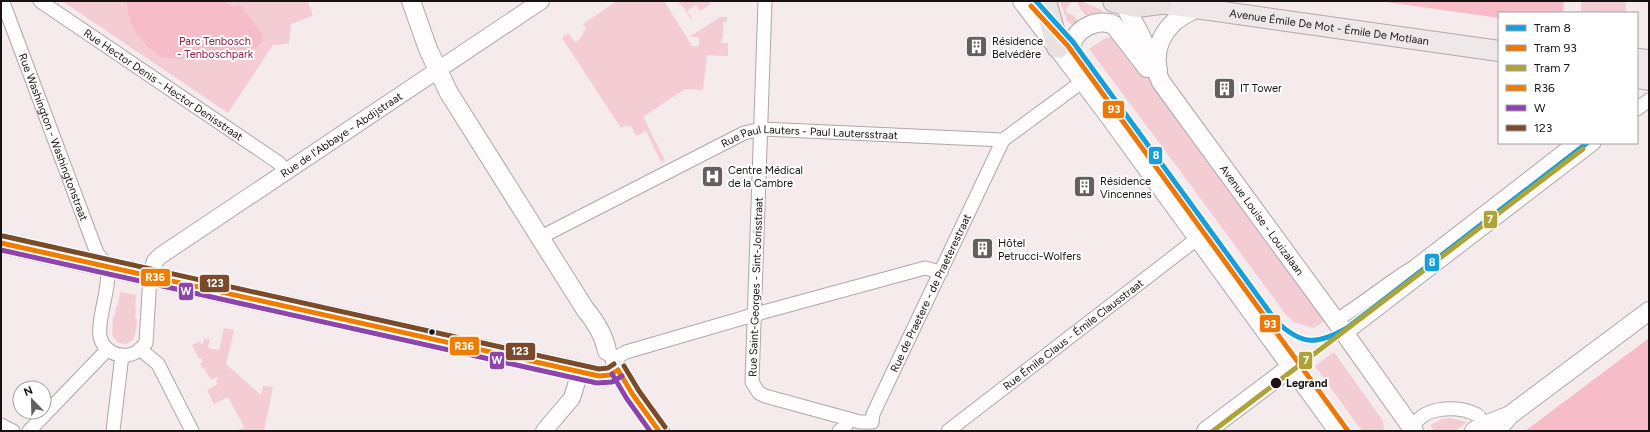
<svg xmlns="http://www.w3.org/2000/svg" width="1650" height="432" viewBox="0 0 1650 432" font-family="Figtree,sans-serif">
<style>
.green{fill:#f4ccd3}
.forest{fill:#f6bcc8}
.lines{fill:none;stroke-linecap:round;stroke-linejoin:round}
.minor-casing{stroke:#aea7a8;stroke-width:15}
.tertiary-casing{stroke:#aea7a8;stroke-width:18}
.secondary-casing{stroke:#aea7a8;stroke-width:20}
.primary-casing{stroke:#b4a6a8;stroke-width:22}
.trunk-casing{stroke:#b4a6a8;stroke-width:24}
.minor{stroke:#fefcfc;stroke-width:13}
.tertiary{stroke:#fefcfc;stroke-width:16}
.secondary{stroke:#fefcfc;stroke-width:18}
.primary{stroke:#eee8ea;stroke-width:20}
.trunk{stroke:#eae1e3;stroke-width:22}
.bus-1-casing{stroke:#fff;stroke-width:8}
.bus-2-casing{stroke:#fff;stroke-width:8}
.bus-3-casing{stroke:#fff;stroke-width:8}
.bus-1{stroke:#ef7d00;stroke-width:5}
.bus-2{stroke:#8e44ad;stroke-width:5}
.bus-3{stroke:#7a4b2a;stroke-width:5}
.tram-1-casing{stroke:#fff;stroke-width:8}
.tram-2-casing{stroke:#fff;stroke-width:8}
.tram-3-casing{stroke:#fff;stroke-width:8}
.tram-1{stroke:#169fdb;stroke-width:5}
.tram-2{stroke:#ed7807;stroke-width:5}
.tram-3{stroke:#aea238;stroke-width:5}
.bus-dot{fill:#181213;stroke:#fff;stroke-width:1.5}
.labels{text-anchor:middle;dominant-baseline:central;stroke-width:4;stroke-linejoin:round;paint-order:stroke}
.street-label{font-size:11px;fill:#181213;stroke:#fff}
.park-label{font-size:11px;fill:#8e1e41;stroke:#fff}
.poi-label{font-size:11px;fill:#181213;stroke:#fff;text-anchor:start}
.stop-label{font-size:11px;font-weight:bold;fill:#181213;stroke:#fff;text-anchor:start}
.line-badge{stroke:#fff;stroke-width:1.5}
.badge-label{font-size:11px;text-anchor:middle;font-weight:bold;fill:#fff}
</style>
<rect width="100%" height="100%" fill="#f5ebed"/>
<path class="green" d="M62 1H308L313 16 291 24 289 44 273 45 228 113Z
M617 1H664L692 46H699V37H689L720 17H727V22H723V38H722L721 43H728V56L707 55 703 90 685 89 643 117 665 160 661 162 646 131 636 136 631 126 627 127 626 125 621 128 562 38 568 33 575 42 579 40 586 28 583 24Z
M677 1H709L711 4 700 11 696 5 687 11 692 18 691 19 683 7Z
M1060 1H1081L1102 10V14L1087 17 1080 9 1078 3 1073 1 1066 9 1067 13 1073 15 1079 22 1072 25 1067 21Z
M1581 1H1626V13H1581Z
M1110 37 1119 38 1328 318 1314 328 1295 323 1286 315 1181 172 1089 49 1104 39Z
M120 292 136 295 135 308H136L135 319H137C136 332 136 349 117 342L112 335 113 316H115L116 306H118Z
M224 328 234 330 226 364 261 395 263 386 273 387 264 431H236L244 427 228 397 214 404 207 390 218 384 216 380 218 379 217 377 211 380 204 368H202L200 363 203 362 201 358 199 359 192 345 199 342 203 344 204 338 210 340 208 348 219 350Z
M1334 352 1383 421 1384 431H1362L1315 366Z
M1450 418 1467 422 1455 431H1434L1430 425 1442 419Z"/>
<path class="forest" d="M126 1H226L231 6 240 5 262 34V42L255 48 236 56H198L179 59 160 57 146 45 135 32 130 21Z
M1379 1H1564L1563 13H1499V18Z
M1649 338V431H1525Z"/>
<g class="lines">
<defs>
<g id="minor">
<path id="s1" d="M40 1 279 163 285 171"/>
<path d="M765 1 752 382 759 393 765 396 849 419 860 422H872"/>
<path id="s2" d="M4 5 97 253C100 257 106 263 107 268 111 288 97 317 100 336 102 350 119 359 132 354 138 352 142 348 146 343L150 276"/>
<path d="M1637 109 1649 100"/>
<path id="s3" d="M539 238 744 133 761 129 1003 140"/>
<path d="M1335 321C1363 304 1387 283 1414 267L1574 143"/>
<path d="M1345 335 1357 325 1594 143"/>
<path d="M140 349 158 364 192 431"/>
<path d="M612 360 626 352 767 311 925 268 941 272"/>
<path id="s4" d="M872 422 873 414 1003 140 1083 81"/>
<path d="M1 425 13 431"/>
<path d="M1413 429C1419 407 1456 405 1473 413 1476 414 1479 415 1480 418 1482 421 1481 424 1480 427"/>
<path d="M29 431 107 350"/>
<path d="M113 431 122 355"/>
<path d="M839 431 846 426 849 419"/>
<path id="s5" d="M948 431 1198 238"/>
</g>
<g id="tertiary">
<path id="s6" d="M150 276 155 261 160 256 541 1"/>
<path d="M544 431 572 398 580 372"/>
</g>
<g id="secondary">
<path d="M411 1 428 49 449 93 585 309C595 321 604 335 607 351"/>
<path d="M1022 1 1106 112 1338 431"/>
<path id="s7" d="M1122 1 1140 34 1161 82 1333 317 1414 431"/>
<path d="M1077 70C1075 64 1071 57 1071 52 1070 30 1097 17 1114 25L1147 68"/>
<path d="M1158 70C1154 53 1160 36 1173 23 1179 17 1188 13 1195 9"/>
<path d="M1206 431 1291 367"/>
<path d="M1474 431 1480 427 1508 416"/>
<path d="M1496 431 1510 415 1649 311"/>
</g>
<g id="primary">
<path id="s8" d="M1160 3 1499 51"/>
<path d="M1637 59 1649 60"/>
<path d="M1637 78 1649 80"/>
<path d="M1 243 599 376 610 375 618 370 633 395 659 431"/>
</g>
<path id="trunk" d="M1045 1 1058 47
M1114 1 1137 6 1160 3"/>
</defs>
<use href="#minor" class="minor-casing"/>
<use href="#tertiary" class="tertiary-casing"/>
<use href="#secondary" class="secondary-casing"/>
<use href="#primary" class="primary-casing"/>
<use href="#trunk" class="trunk-casing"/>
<use href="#minor" class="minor"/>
<use href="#tertiary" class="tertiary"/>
<use href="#secondary" class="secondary"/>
<use href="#primary" class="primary"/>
<use href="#trunk" class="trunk"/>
<defs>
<path id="bus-1" d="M1 243 599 376 610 375 618 370
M618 370 633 395 659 431"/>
<path id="bus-2" d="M1 250 597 383 612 382 622 376
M612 374 627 399 650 431"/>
<path id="bus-3" d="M3 236 599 369 608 368 614 364
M624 366 639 391 665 427"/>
</defs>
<use href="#bus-1" class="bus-1-casing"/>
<use href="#bus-2" class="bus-2-casing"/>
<use href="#bus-3" class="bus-3-casing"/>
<use href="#bus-1" class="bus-1"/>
<use href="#bus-2" class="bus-2"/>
<use href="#bus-3" class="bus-3"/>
<defs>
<path id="tram-1" d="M1036 1 1073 42 1276 321C1302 346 1317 345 1347 328L1587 143"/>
<path id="tram-2" d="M1031 6 1068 46 1348 431"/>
<path id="tram-3" d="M1213 431 1583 149"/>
</defs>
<use href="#tram-1" class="tram-1-casing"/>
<use href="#tram-2" class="tram-2-casing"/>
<use href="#tram-3" class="tram-3-casing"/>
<use href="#tram-1" class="tram-1"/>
<use href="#tram-2" class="tram-2"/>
<use href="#tram-3" class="tram-3"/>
</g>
<defs>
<symbol id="building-square" viewBox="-11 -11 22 22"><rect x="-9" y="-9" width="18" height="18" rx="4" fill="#655e5f" stroke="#fff"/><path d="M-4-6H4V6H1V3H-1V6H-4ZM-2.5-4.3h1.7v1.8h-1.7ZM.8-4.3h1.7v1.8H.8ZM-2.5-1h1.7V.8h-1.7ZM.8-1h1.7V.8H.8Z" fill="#fff"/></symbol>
<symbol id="hospital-square" viewBox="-11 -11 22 22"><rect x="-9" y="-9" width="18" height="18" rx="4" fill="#655e5f" stroke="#fff"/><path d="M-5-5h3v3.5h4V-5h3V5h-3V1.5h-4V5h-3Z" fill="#fff"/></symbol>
</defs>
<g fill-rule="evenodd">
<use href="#building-square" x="964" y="34" width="25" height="25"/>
<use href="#building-square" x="1212" y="76" width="25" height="25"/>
<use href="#hospital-square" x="700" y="164" width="25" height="25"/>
<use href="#building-square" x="1072" y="174" width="25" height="25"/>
<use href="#building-square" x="970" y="236" width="25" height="25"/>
</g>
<g class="bus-dot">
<circle cx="432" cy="332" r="3.5"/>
<circle cx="1276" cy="383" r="6"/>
</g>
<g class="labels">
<g class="street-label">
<text stroke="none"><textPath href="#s8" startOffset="171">Avenue Émile De Mot - Émile De Motlaan</textPath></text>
<text stroke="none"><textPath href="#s1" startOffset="149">Rue Hector Denis - Hector Denisstraat</textPath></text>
<text stroke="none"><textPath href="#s6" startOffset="241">Rue de l'Abbaye - Abdijstraat</textPath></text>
<text stroke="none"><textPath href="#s2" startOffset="141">Rue Washington - Washingtonstraat</textPath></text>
<text stroke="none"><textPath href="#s3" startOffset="295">Rue Paul Lauters - Paul Lautersstraat</textPath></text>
<text stroke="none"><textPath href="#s7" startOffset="261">Avenue Louise - Louizalaan</textPath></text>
<text transform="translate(756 287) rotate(-88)">Rue Saint-Georges - Sint-Jorisstraat</text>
<text stroke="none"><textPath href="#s4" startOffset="142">Rue de Praetere - de Praeterestraat</textPath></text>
<text stroke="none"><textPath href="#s5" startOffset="158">Rue Émile Claus - Émile Clausstraat</textPath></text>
</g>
<g class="park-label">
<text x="215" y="41">Parc Tenbosch<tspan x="215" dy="13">- Tenboschpark</tspan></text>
</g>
<g class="poi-label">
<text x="992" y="41">Résidence<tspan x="992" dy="13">Belvédère</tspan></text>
<text x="1240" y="88">IT Tower</text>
<text x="728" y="170">Centre Médical<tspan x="728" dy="13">de la Cambre</tspan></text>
<text x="1100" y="181">Résidence<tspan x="1100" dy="13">Vincennes</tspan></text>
<text x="998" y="243">Hôtel<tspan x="998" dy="13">Petrucci-Wolfers</tspan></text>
</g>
<g class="stop-label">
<text x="1286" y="383">Legrand</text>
</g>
</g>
<g class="line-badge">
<rect x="1102" y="100" width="23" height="19" rx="4" fill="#ed7807"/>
<rect x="1148" y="146" width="15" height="19" rx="4" fill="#169fdb"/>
<rect x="1483" y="210" width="15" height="19" rx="4" fill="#aea238"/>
<rect x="1424" y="253" width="16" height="19" rx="4" fill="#169fdb"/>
<rect x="140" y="268" width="31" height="19" rx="4" fill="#ef7d00"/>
<rect x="199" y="274" width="31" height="19" rx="4" fill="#7a4b2a"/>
<rect x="178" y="282" width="16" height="19" rx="4" fill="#8e44ad"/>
<rect x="1259" y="314" width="22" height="19" rx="4" fill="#ed7807"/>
<rect x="449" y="336" width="31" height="20" rx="4" fill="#ef7d00"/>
<rect x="505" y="342" width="31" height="19" rx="4" fill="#7a4b2a"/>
<rect x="1298" y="351" width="15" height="19" rx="4" fill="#aea238"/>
<rect x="489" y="351" width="16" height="19" rx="4" fill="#8e44ad"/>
</g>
<g class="badge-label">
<text x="1114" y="113">93</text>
<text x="1156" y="159">8</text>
<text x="1490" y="223">7</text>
<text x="1432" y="266">8</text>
<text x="155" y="281">R36</text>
<text x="215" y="287">123</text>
<text x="186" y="295">W</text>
<text x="1270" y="328">93</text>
<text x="464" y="350">R36</text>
<text x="520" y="355">123</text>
<text x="1306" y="364">7</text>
<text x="497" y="364">W</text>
</g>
<rect width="1650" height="432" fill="none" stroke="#181213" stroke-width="4"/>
<rect x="1498" y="12" width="140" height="132" fill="#ffffff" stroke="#a3a0a1"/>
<rect x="1506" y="25" width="20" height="6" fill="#169fdb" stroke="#a3a0a1"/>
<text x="1534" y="32" font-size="12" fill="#181213">Tram 8</text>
<rect x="1506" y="45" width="20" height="6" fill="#ed7807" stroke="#a3a0a1"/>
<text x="1534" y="52" font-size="12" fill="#181213">Tram 93</text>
<rect x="1506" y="65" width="20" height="6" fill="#aea238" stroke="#a3a0a1"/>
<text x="1534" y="72" font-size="12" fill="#181213">Tram 7</text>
<rect x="1506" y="85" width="20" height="6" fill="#ef7d00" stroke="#a3a0a1"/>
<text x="1534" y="92" font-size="12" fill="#181213">R36</text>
<rect x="1506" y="105" width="20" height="6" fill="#8e44ad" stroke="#a3a0a1"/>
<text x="1534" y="112" font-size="12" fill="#181213">W</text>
<rect x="1506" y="125" width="20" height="6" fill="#7a4b2a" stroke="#a3a0a1"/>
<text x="1534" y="132" font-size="12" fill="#181213">123</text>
<g transform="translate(32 400) rotate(337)"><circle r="19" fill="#ffffff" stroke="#a3a0a1"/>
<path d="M0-3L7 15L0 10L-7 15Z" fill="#655e5f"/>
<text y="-6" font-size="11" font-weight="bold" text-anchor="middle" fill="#181213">N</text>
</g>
</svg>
